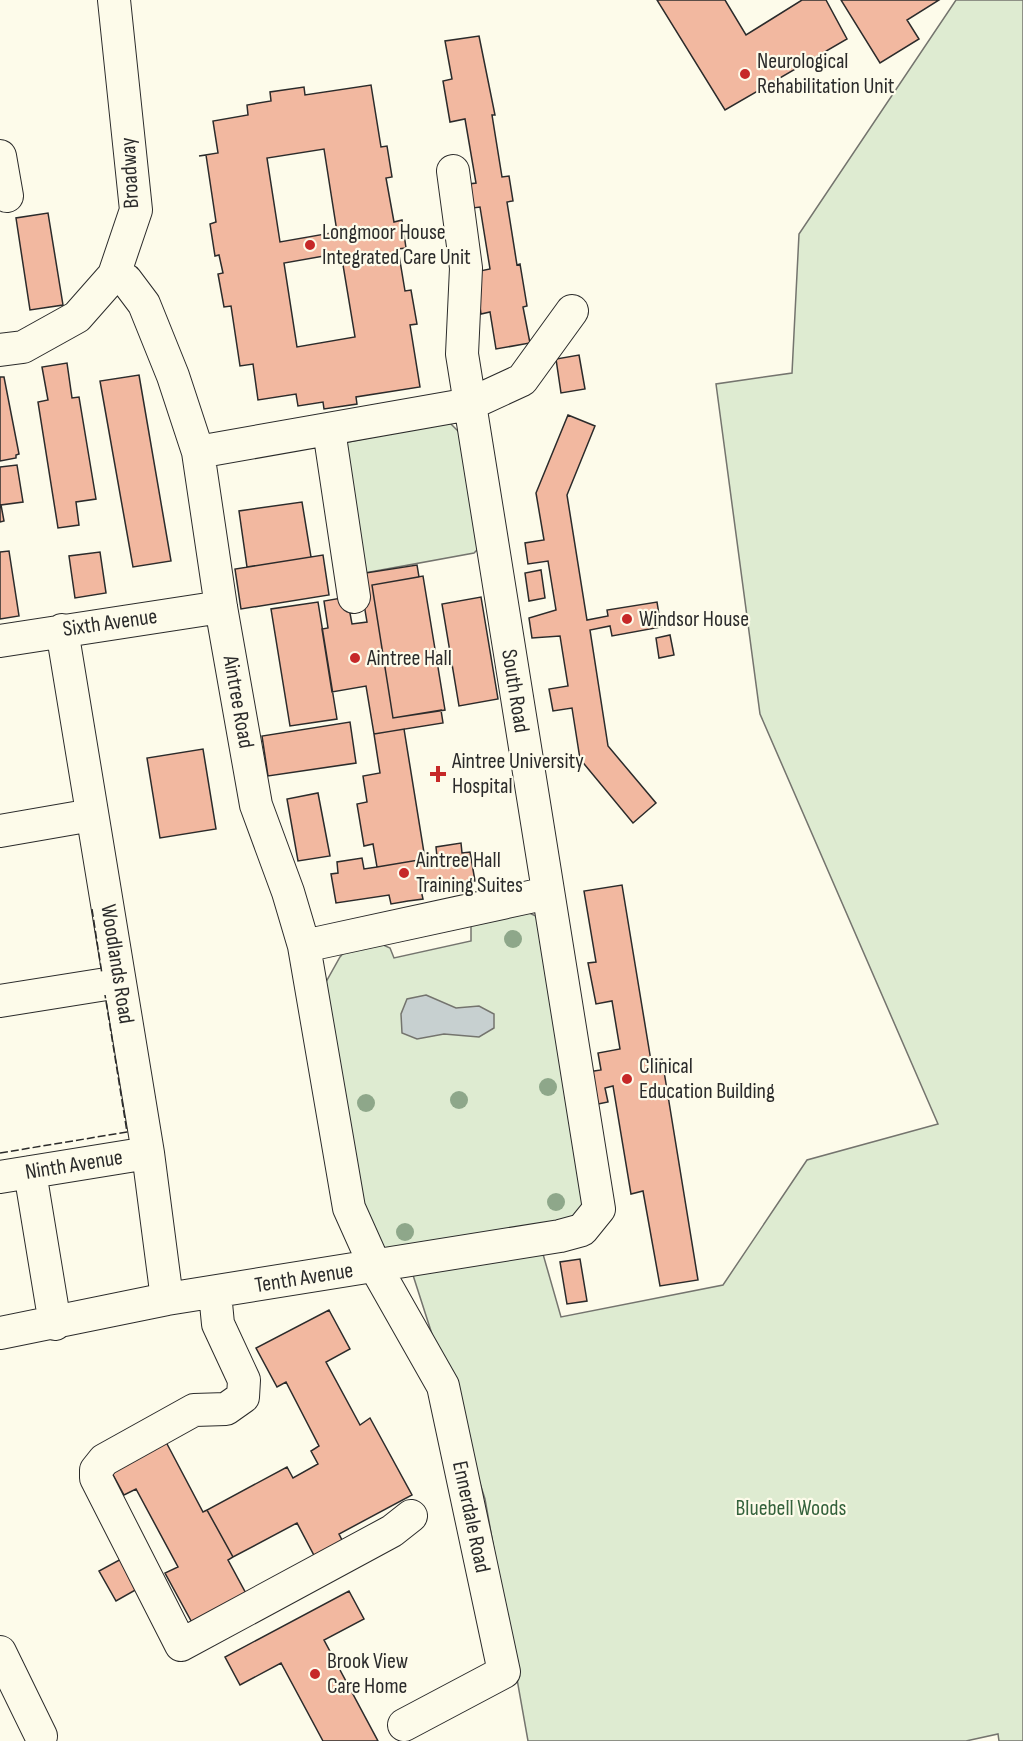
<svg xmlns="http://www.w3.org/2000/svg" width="1023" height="1741" viewBox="0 0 1023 1741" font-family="'Sofia Sans Condensed',sans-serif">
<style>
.green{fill:#deebd1;stroke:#74746e;stroke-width:1.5}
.water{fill:#c7d0d0;stroke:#74746e;stroke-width:1.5}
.building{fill:#f2b8a0;stroke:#2b2b2b;stroke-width:1.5;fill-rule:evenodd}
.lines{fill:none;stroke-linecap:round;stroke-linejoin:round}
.minor-casing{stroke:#2b2b2b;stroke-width:34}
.minor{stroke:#fdfbea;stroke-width:32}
.fence{stroke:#2b2b2b;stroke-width:1.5;stroke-dasharray:8 3;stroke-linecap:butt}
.tree{fill:#8ea78a}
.poi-dot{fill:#c62828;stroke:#fdfbea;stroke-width:2}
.labels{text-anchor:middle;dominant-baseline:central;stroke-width:4.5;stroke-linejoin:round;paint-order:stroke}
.poi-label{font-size:22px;fill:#2b2b2b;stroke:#fdfbea;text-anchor:start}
.street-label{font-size:22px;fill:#2b2b2b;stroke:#fdfbea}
.park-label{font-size:22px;fill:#34623c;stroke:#fdfbea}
</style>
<rect width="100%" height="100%" fill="#fdfbea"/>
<path class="green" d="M956 0H1023V1741H999L998 1734 966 1741H528L485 1499 412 1272 543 1254 561 1317 723 1285 807 1160 938 1124 760 714 716 384 792 373 799 234Z
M449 422 460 433 481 546 474 553 359 574 338 444Z
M525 911 538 917 585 1201 579 1223 540 1233 375 1249 356 1205 321 991 340 957 353 942H377L390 948 394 958 471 941V925Z"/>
<path class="water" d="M426 995 456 1008 479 1006 494 1014V1028L479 1037 444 1034 417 1039 402 1033 401 1014 407 999Z"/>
<path class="building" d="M657 0H725L746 35 802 0H826L847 39 725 110Z
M841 0H939L907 20 919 39 880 63Z
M479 36 495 115H492L502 177 509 176 513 201 507 202 517 265 520 264 527 306 523 307 530 343 496 349 490 312 481 314 475 272 490 269 480 207 465 209 461 185 476 183 465 119 450 122 443 81 452 79 445 41Z
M371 85 381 147 387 146 392 177 386 178 394 222 402 220 406 248 398 249 405 291 411 290 417 324 410 325 420 387 356 397 357 404 324 409 323 402 298 406 296 394 258 400 253 364 240 366 231 306 224 307 218 274 223 273 219 255 215 256 210 224 216 222 206 155 199 156 218 153 213 121 248 115 247 105 271 101 270 92 304 87 305 95ZM324 149 337 232 280 242 267 158ZM341 253 355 337 297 347 284 263Z
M48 213 63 305 30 310 16 218Z
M579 355 585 389 561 393 556 359Z
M67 363 72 398 79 397 96 499 76 502 79 525 58 528 38 402 48 400 42 367Z
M139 375 171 561 133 567 100 381Z
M0 377H4L19 454 16 455V458L0 461Z
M568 415 595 426 567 495 587 620 608 616 607 610 657 602 661 627 612 636 610 626 590 630 608 746 656 803 633 823 580 759 572 708 553 711 549 689 568 686 560 636 532 638 529 618 556 610 548 561 528 564 525 543 544 540 536 493Z
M17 465 23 502 1 505 4 521 0 522V467Z
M302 502 311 557 247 567 239 511Z
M9 551 19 616 0 619V552Z
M100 552 106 593 75 598 69 556Z
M323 555 329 595 241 609 235 569Z
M417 565 419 577 372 585 393 718 441 710 443 723 374 734 366 686 332 692 322 629 328 628 324 601 347 597 352 624 367 622 359 574Z
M541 570 545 598 529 601 525 573Z
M423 576 445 710 393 718 372 585Z
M481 597 498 699 459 706 442 604Z
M318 602 337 719 290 726 271 609Z
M670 635 674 655 659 658 656 638Z
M350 722 356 763 268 776 262 736Z
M404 729 425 859 377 867 373 844 364 846 357 804 367 802 363 776 380 773 374 734Z
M203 749 216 829 160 838 147 758Z
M318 793 330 856 298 861 287 799Z
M461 843 462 853 470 852 475 881 421 890 423 899 408 901 391 904 389 895 336 903 331 874 338 873 337 862 362 858 364 869 377 867 437 857 436 847Z
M622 885 651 1061 662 1059 698 1280 660 1286 643 1191 631 1194 613 1086 605 1088 608 1102 593 1105 588 1072 601 1070 598 1053 620 1049 612 1001 596 1004 588 963 596 962 584 891Z
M580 1259 587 1301 567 1304 560 1262Z
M329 1310 350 1349 326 1362 360 1425 370 1418 412 1495 339 1534 345 1546 317 1561 297 1523 233 1557 207 1510 287 1467 293 1478 318 1464 311 1451 319 1446 286 1382 277 1387 256 1348Z
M166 1442 203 1512 207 1510 233 1557 228 1560 249 1599 195 1628 165 1573 178 1567 136 1489 124 1495 111 1471Z
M123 1558 139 1588 116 1601 99 1571Z
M349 1591 364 1619 324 1640 378 1741H323L281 1663 240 1685 225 1657Z"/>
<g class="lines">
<defs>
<path id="minor" d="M0 156 7 196
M114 275 126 280 144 304 173 376 198 452 221 607 256 805 288 892 304 946 349 1208 375 1266 443 1386 504 1672 404 1725
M0 350 23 347 77 317 114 275 136 210 114 0
M329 430 354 597
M198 452 470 404 522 380 572 311
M62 630 148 1153 167 1299
M0 641 221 607
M0 831 92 815
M304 946 548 893
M0 1001 119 982
M30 1172 55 1324
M0 1177 148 1153
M215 1293 218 1324 244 1380 243 1397 226 1409 194 1410 104 1460 96 1470V1478L181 1645 392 1531 411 1516
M0 1333 167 1299 560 1236 582 1230 599 1209 462 354 466 268 453 171
M0 1652 41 1736"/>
</defs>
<use href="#minor" class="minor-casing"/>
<use href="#minor" class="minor"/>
<path class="fence" d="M92 909 102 974
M0 1153 127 1132 105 995"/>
</g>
<g class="tree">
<circle cx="513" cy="939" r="9"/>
<circle cx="548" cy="1087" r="9"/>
<circle cx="459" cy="1100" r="9"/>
<circle cx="366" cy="1103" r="9"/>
<circle cx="556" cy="1202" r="9"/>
<circle cx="405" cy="1232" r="9"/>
</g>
<g class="poi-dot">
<circle cx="745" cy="74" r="6"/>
<circle cx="310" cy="245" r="6"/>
<circle cx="627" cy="619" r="6"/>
<circle cx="355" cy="658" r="6"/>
<path d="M435 765h6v6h6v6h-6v6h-6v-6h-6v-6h6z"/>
<circle cx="404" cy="873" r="6"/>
<circle cx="627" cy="1079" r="6"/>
<circle cx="315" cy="1674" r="6"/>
</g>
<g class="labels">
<g class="poi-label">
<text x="757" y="61">Neurological<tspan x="757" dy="25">Rehabilitation Unit</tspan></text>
<text x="322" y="232">Longmoor House<tspan x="322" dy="25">Integrated Care Unit</tspan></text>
<text x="639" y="619">Windsor House</text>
<text x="367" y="658">Aintree Hall</text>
<text x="452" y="761">Aintree University<tspan x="452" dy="25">Hospital</tspan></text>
<text x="416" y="860">Aintree Hall<tspan x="416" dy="25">Training Suites</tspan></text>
<text x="639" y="1066">Clinical<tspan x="639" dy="25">Education Building</tspan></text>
<text x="327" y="1661">Brook View<tspan x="327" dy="25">Care Home</tspan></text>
</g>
<g class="street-label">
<text transform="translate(130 173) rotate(-93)">Broadway</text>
<text transform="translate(110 623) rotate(-8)">Sixth Avenue</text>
<text transform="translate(515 691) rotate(81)">South Road</text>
<text transform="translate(238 702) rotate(80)">Aintree Road</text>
<text transform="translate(117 964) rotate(81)">Woodlands Road</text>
<text transform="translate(74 1165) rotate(-9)">Ninth Avenue</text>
<text transform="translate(304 1278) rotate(-9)">Tenth Avenue</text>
<text transform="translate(471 1517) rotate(78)">Ennerdale Road</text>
</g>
<g class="park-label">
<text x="791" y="1508">Bluebell Woods</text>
</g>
</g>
</svg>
